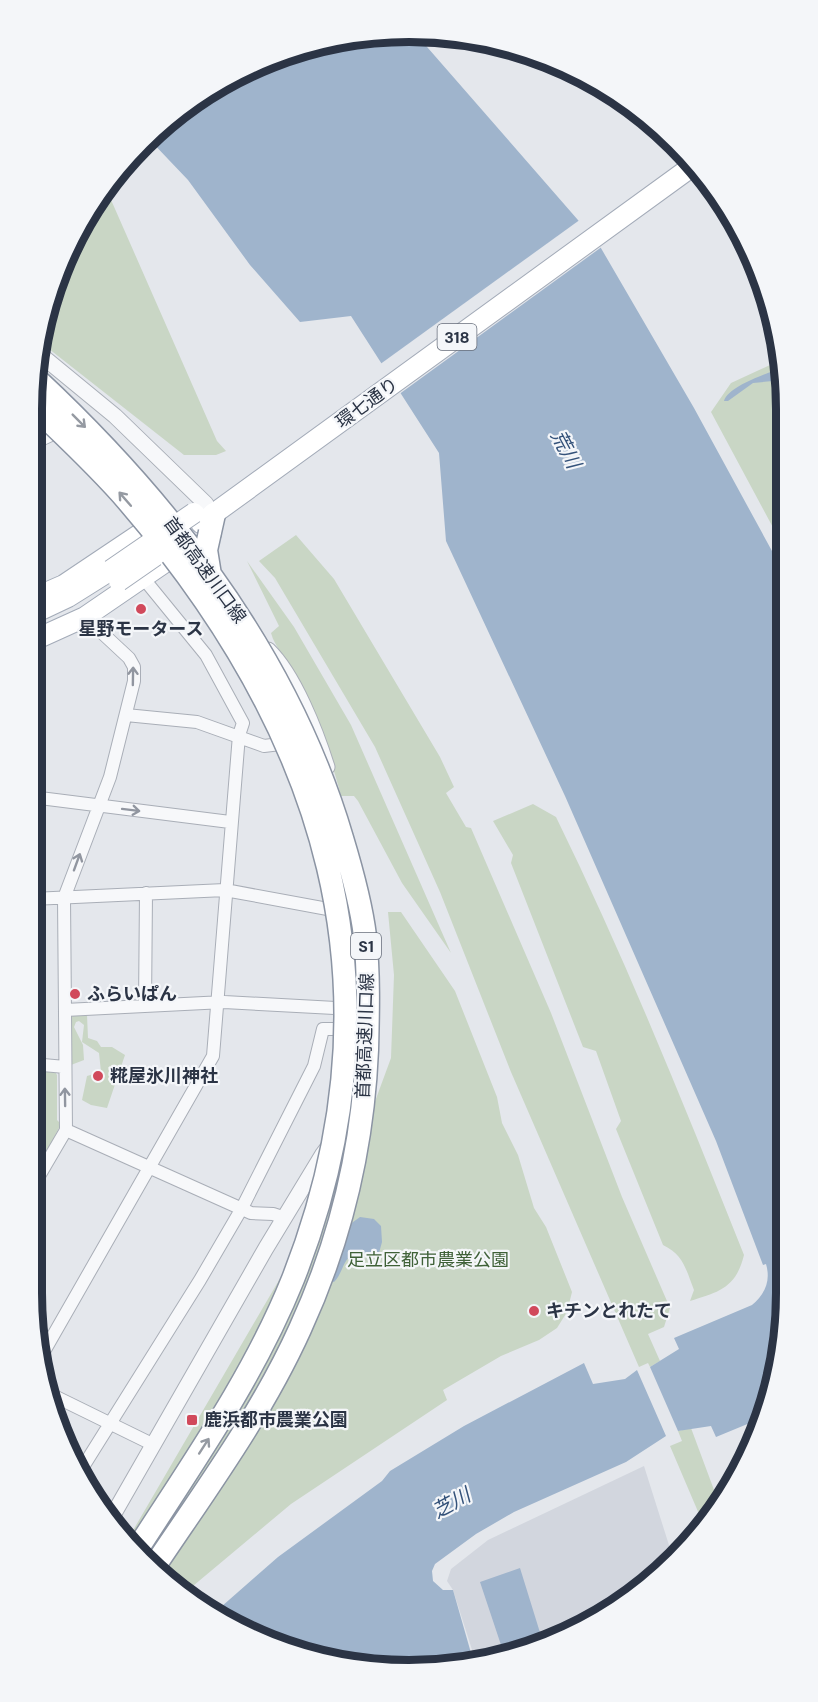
<svg xmlns="http://www.w3.org/2000/svg" width="818" height="1702" viewBox="0 0 818 1702" font-family="'DM Sans','Noto Sans JP',sans-serif">
<style>
.built{fill:#d2d6de}
.green{fill:#c9d6c5}
.water{fill:#9fb4cc}
.pier{fill:#e4e7ec}
.lines{fill:none;stroke-linecap:round;stroke-linejoin:round}
.minor-casing{stroke:#a9aeb7;stroke-width:14}
.tertiary-casing{stroke:#a9aeb7;stroke-width:17}
.primary-casing{stroke:#a3abb8;stroke-width:22}
.motorway-casing{stroke:#8b94a3;stroke-width:25}
.minor{stroke:#f7f8fa;stroke-width:12}
.tertiary{stroke:#f7f8fa;stroke-width:15}
.primary{stroke:#fff;stroke-width:20}
.motorway{stroke:#fff;stroke-width:22}
.primary-bridge-casing{stroke:#a3abb8;stroke-width:22;stroke-linecap:butt}
.motorway-bridge-casing{stroke:#8b94a3;stroke-width:25;stroke-linecap:butt}
.primary-bridge{stroke:#fff;stroke-width:20}
.motorway-bridge{stroke:#fff;stroke-width:22}
.oneway{stroke:#959aa2}
.oneway2{stroke:#9196a0}
.poi-dot{fill:#d1495b;stroke:#f4f6f9;stroke-width:2}
.labels{text-anchor:middle;dominant-baseline:central;stroke-width:4.5;stroke-linejoin:round;paint-order:stroke}
.shield{fill:#f4f6f9;stroke:#676e7b;stroke-width:1.5}
.shield-label{font-size:16px;font-weight:bold;fill:#2b3445}
.street-label{font-size:18px;fill:#2b3445;stroke:#f4f6f9}
.poi-label{font-size:18px;font-weight:bold;fill:#2b3445;stroke:#f4f6f9;text-anchor:start}
.park-label{font-size:18px;fill:#3f6138;stroke:#f4f6f9}
.water-label{font-size:20px;font-style:italic;fill:#34527a;stroke:#f4f6f9}
.rim{fill:none;stroke:#2b3445;stroke-width:8}
</style>
<rect width="100%" height="100%" fill="#e4e7ec"/>
<path class="built" d="M644 1466 674 1561 576 1631 470 1664 474 1656 453 1590 447 1581 451 1569 488 1540Z"/>
<path class="green" d="M108 193 217 441 226 451 216 455H184L44 345 60 264Z
M783 359 784 548 711 412 731 383Z
M296 535 334 579 440 757 454 787 446 793 466 827 471 828 551 1013 622 1197 670 1308 664 1327 648 1334 660 1361 650 1367 648 1363 639 1367 511 1072 440 892 375 747 275 578 259 561Z
M247 561 294 627 351 725 451 953 402 883 358 801 354 796H341C330 752 313 714 294 673 287 659 275 648 271 633L279 626Z
M533 804 556 817C626 960 685 1107 744 1255 736 1288 719 1292 690 1301L694 1290C686 1270 684 1255 663 1245L616 1129 621 1121 596 1051 583 1047 511 863 513 855 493 821Z
M388 912H401L455 991 497 1097 502 1123 518 1155 534 1208 546 1227 572 1292 567 1312 557 1328 539 1340 501 1356 443 1390 447 1400 291 1504 187 1591 128 1539 345 1167 370 1115 391 1058 394 975Z
M72 1014 87 1015 88 1038 97 1041 101 1047H112L125 1055 107 1108 91 1105 82 1100 87 1076 101 1072 99 1053 82 1042 84 1025 79 1021 76 1022 74 1027 83 1045 84 1060 71 1065 70 1017Z
M32 1070 55 1072 57 1075V1120L61 1124 32 1180Z
M691 1428 717 1498 702 1521 670 1446 682 1441 678 1431Z"/>
<path class="water" d="M409 32H414L598 243 694 408 784 573 786 1293 762 1418 716 1437 711 1426 678 1431 650 1367 679 1349 674 1338 752 1305C765 1294 771 1281 766 1264L763 1265 716 1141 565 796 446 541 439 453 351 316 300 322 250 265 188 180 148 138 265 60Z
M776 370H783V380L753 383 728 401H724C728 387 763 375 776 370Z
M360 1217 374 1219 381 1226 382 1242 379 1253 350 1256C342 1264 342 1274 334 1282L330 1281 349 1225Z
M584 1363 593 1384 625 1379 637 1370 666 1436 626 1462 514 1512 476 1534 435 1564 432 1571 433 1581 443 1590H453L473 1660 446 1667 335 1663 220 1620 213 1614 278 1557 382 1481 390 1471 464 1426Z
M520 1568 542 1639 503 1651 480 1582Z"/>
<path class="pier" d="M581 219 603 246 398 395 379 365Z"/>
<g class="lines">
<defs>
<path id="minor" d="M32 444 51 435
M126 715 197 722 264 746 280 744
M32 797 230 822
M32 899 225 890 333 910 364 909
M145 1006 146 893
M65 1010 224 1002 372 1010
M32 1064 65 1067
M66 1130 251 1213 273 1214 285 1218
M32 1188 66 1130 64 898 110 777 134 681V667L129 658 85 617
M42 1355 213 1056 239 735 243 723 206 655 144 579
M48 1393 154 1445
M81 1470 200 1280 242 1208 314 1066 323 1029H342"/>
<path id="tertiary" d="M42 356 115 416 206 504
M268 650C294 675 316 732 327 767
M109 1522 266 1248 323 1154 343 1127 358 1089"/>
<path id="primary" d="M201 523 694 165
M32 599 64 585 158 522
M32 614 68 597 111 570
M32 641 85 617 180 552"/>
<path id="motorway" d="M210 532 214 514"/>
</defs>
<use href="#minor" class="minor-casing"/>
<use href="#tertiary" class="tertiary-casing"/>
<use href="#primary" class="primary-casing"/>
<use href="#motorway" class="motorway-casing"/>
<use href="#minor" class="minor"/>
<use href="#tertiary" class="tertiary"/>
<use href="#primary" class="primary"/>
<use href="#motorway" class="motorway"/>
<defs>
<path id="primary-bridge" d="M111 570 194 513
M119 581 155 556"/>
<path id="motorway-bridge" d="M37 380C173 507 289 658 342 838 352 871 361 903 365 936 369 974 368 1012 367 1050 363 1146 340 1242 300 1329 262 1413 207 1488 156 1564
M32 404C65 436 98 466 128 501 326 731 408 987 293 1279 254 1376 194 1461 138 1548
M210 575 206 550 210 532"/>
</defs>
<use href="#primary-bridge" class="primary-bridge-casing"/>
<use href="#motorway-bridge" class="motorway-bridge-casing"/>
<use href="#primary-bridge" class="primary-bridge"/>
<use href="#motorway-bridge" class="motorway-bridge"/>
</g>
<defs><path id="oneway-shaft" d="M-6 0H5M1.5-3L5.5 0L1.5 3" fill="none" stroke-width="1.6" stroke-linecap="round" stroke-linejoin="round" transform="scale(1.5)"/></defs>
<g class="oneway">
<use href="#oneway-shaft" transform="translate(79 421) rotate(45)"/>
<use href="#oneway-shaft" transform="translate(125 499) rotate(-131)"/>
<use href="#oneway-shaft" transform="translate(204 1446) rotate(-57)"/>
</g>
<g class="oneway2">
<use href="#oneway-shaft" transform="translate(133 676) rotate(-89)"/>
<use href="#oneway-shaft" transform="translate(131 810) rotate(7)"/>
<use href="#oneway-shaft" transform="translate(77 862) rotate(-70)"/>
<use href="#oneway-shaft" transform="translate(65 1097) rotate(-91)"/>
</g>
<g class="poi-dot">
<circle cx="141" cy="609" r="6"/>
<circle cx="75" cy="994" r="6"/>
<circle cx="98" cy="1076" r="6"/>
<circle cx="534" cy="1311" r="6"/>
<rect x="186" y="1414" width="12" height="12" rx="3"/>
</g>
<g class="labels">
<g class="shield">
<rect x="437.5" y="324" width="39" height="26" rx="4.5"/>
<rect x="351" y="933" width="30" height="26" rx="4.5"/>
</g>
<g class="shield-label">
<text x="457" y="337">318</text>
<text x="366" y="946">S1</text>
</g>
<g class="street-label">
<text transform="translate(367 403) rotate(-36)">環七通り</text>
<text transform="translate(205 570) rotate(54)">首都高速川口線</text>
<text transform="translate(365 1036) rotate(-88)">首都高速川口線</text>
</g>
<g class="poi-label">
<text x="141" y="629" text-anchor="middle">星野モータース</text>
<text x="87" y="994">ふらいぱん</text>
<text x="110" y="1076">糀屋氷川神社</text>
<text x="546" y="1311">キチンとれたて</text>
<text x="204" y="1420">鹿浜都市農業公園</text>
</g>
<g class="park-label">
<text x="428" y="1260">足立区都市農業公園</text>
</g>
<g class="water-label">
<text transform="translate(566 449) rotate(62)">荒川</text>
<text transform="translate(451 1503) rotate(-29)">芝川</text>
</g>
</g>
<path d="M0 0H818V1702H0ZM409 42H409A367 367 0 0 1 776 409V1293A367 367 0 0 1 409 1660H409A367 367 0 0 1 42 1293V409A367 367 0 0 1 409 42Z" fill="#f4f6f9" fill-rule="evenodd"/>
<path class="rim" d="M409 42H409A367 367 0 0 1 776 409V1293A367 367 0 0 1 409 1660H409A367 367 0 0 1 42 1293V409A367 367 0 0 1 409 42Z"/>
</svg>
